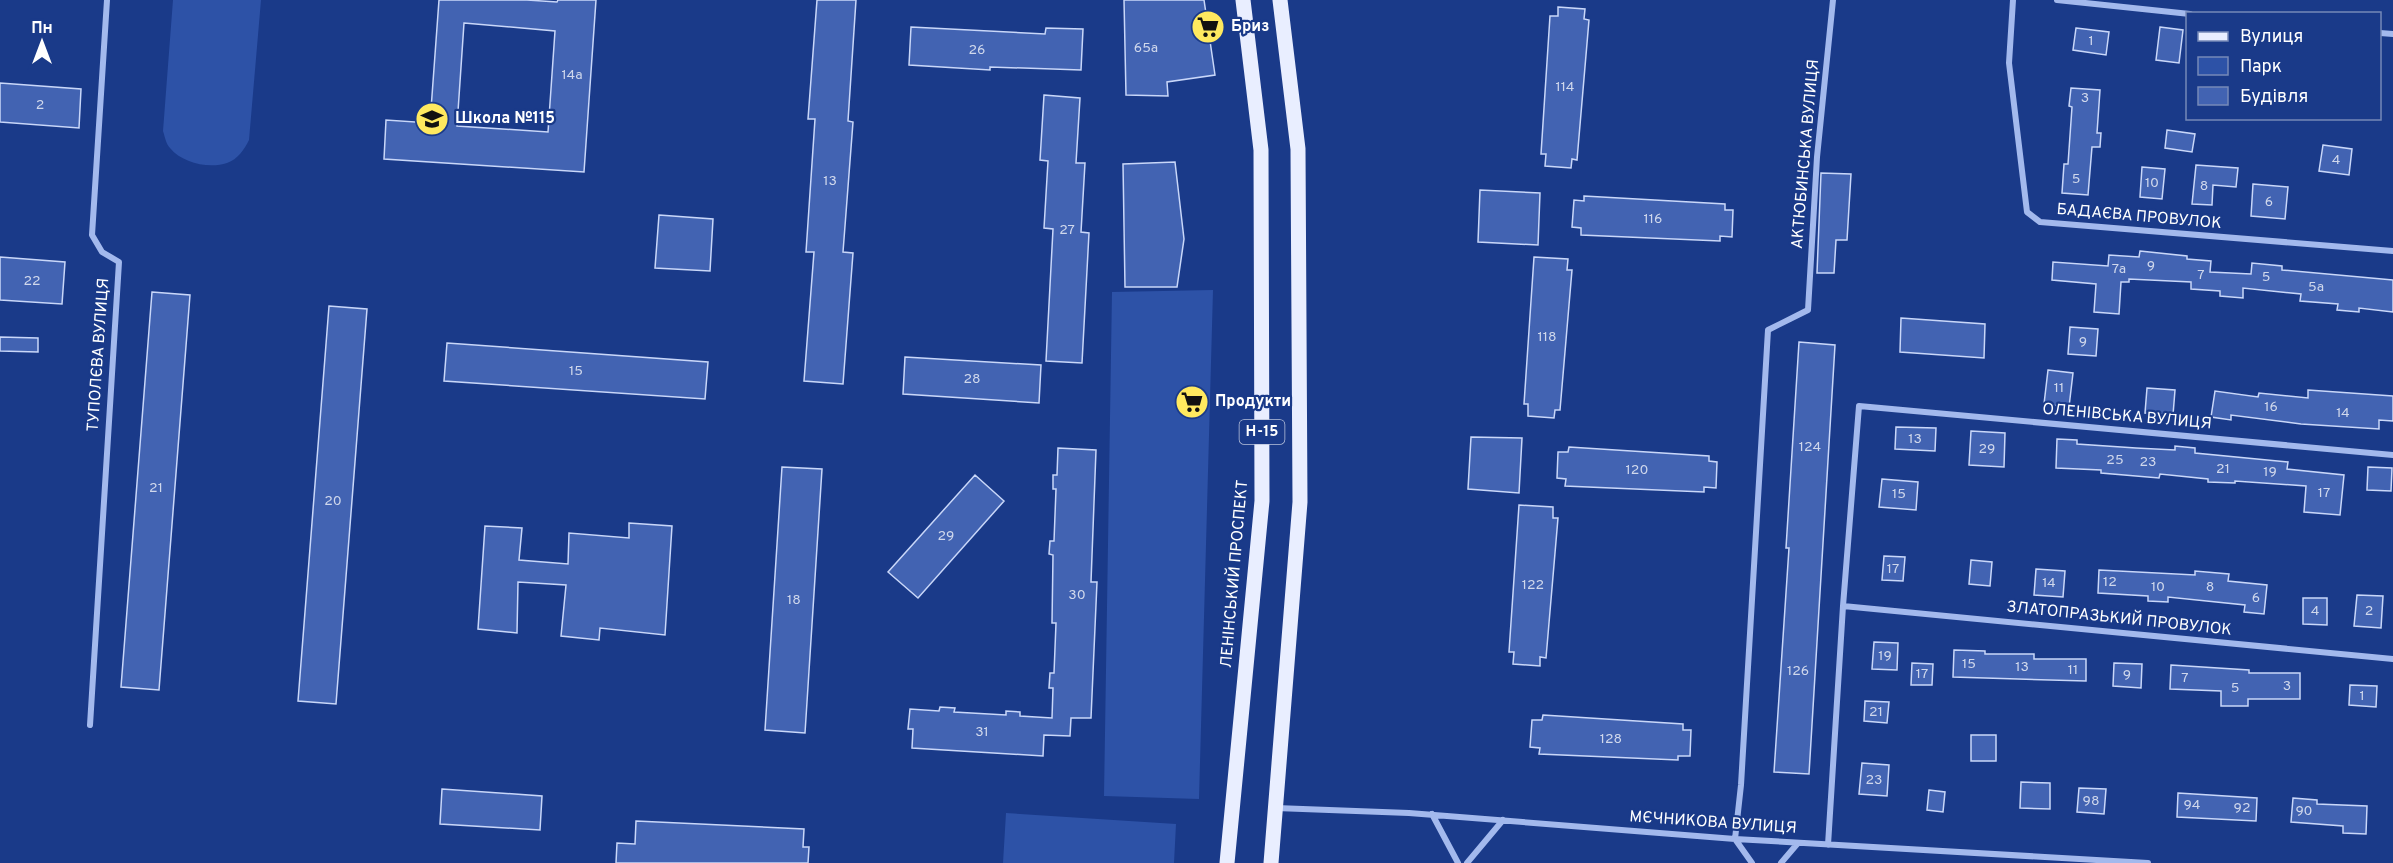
<svg xmlns="http://www.w3.org/2000/svg" width="2393" height="863" viewBox="0 0 2393 863" font-family="Overpass,sans-serif">
<style>
.green{fill:#2d52a7}
.building{fill:#4263b2;stroke:#c9d7f9;stroke-width:1.5;fill-rule:evenodd}
.lines{fill:none;stroke-linecap:round;stroke-linejoin:round}
.street{stroke:#a3b9ed;stroke-width:6}
.primary{stroke:#e9eeff;stroke-width:15}
.labels{text-anchor:middle;dominant-baseline:central;stroke-width:4.5;stroke-linejoin:round;paint-order:stroke}
.number-label{font-size:14px;fill:#d0d8ec}
.shield{fill:#1a3a89;stroke:#bac4dc;stroke-width:1.5}
.shield-label{font-size:15px;font-weight:bold;fill:#fff}
.poi-label{font-size:16px;font-weight:bold;fill:#fff;stroke:#1a3a89;text-anchor:start}
.street-label{font-size:16px;fill:#fff;stroke:#1a3a89}
</style>
<rect width="100%" height="100%" fill="#1a3a89"/>
<path class="green" d="M173 0H261L249 140C244 150 238 159 227 163 209 169 182 163 170 148 166 144 165 137 163 131Z
M1213 290 1199 799 1104 796 1112 292Z
M1006 813 1176 824 1174 863H1003Z"/>
<path class="building" d="M439 0H527L557 2 558 0H596L584 172 384 159 386 120 430 123ZM464 23 555 31 548 132 457 126Z
M817 0H856L848 121 853 122 843 252 853 253 843 384 804 381 814 252H806L815 119H808Z
M1124 0H1204L1215 75 1167 82 1168 96 1126 95Z
M1558 7 1585 9 1584 19 1589 20 1577 160 1572 159 1571 168 1545 166 1546 154H1541L1550 16H1558Z
M911 27 1045 34 1046 28 1083 29 1081 70 990 67V70L909 65Z
M2160 27 2183 30 2179 63 2156 60Z
M2076 28 2109 32 2106 55 2073 50Z
M0 83 81 89 79 128 0 122Z
M2071 88 2100 90 2097 133H2101L2100 147H2092L2088 195 2062 193 2064 164H2068L2072 107 2069 106Z
M1044 95 1080 98 1076 163H1085L1081 232 1089 233 1082 363 1046 361 1053 229 1044 228 1048 161 1040 160Z
M2167 130 2195 134 2192 152 2165 148Z
M2323 145 2352 149 2349 175 2319 171Z
M1175 162 1184 239 1177 287H1125L1123 164Z
M2196 165 2238 168 2236 187 2213 185 2212 205 2192 204Z
M2142 167 2165 169 2162 199 2140 197Z
M1821 173 1851 174 1847 240H1836L1834 273H1817Z
M2253 184 2288 187 2285 219 2251 216Z
M1480 190 1540 193 1538 245 1478 242Z
M1584 196 1725 204V210H1733L1732 237 1720 236V241L1581 235V228L1572 227 1574 200 1584 201Z
M659 215 713 219 710 271 655 268Z
M2140 251 2187 256V259L2211 261 2210 272 2251 274 2252 263 2282 266V270L2393 280V312L2359 308V312L2337 310 2338 304 2300 301 2301 294 2243 288V298L2220 296V291L2191 289V282L2129 279V282H2121L2119 314 2094 312 2096 284 2052 280 2053 262 2108 266 2109 255 2139 257Z
M0 257 65 262 62 304 0 300Z
M1534 257 1568 259 1567 270H1572L1560 410H1555L1554 418 1528 416V404H1524Z
M152 292 190 295 159 690 121 687Z
M329 306 367 309 336 704 298 701Z
M1901 318 1985 324 1984 358 1900 352Z
M2070 327 2098 329 2096 356 2068 354Z
M0 337 38 338V352L0 351Z
M1799 342 1835 345 1809 774 1774 772 1789 548H1786Z
M447 343 708 362 705 399 444 381Z
M905 357 1041 365 1039 403 903 394Z
M2048 370 2073 373 2069 407 2044 404Z
M2147 388 2175 390 2173 415 2145 413Z
M2308 390 2393 396V421L2379 420V429L2301 424 2231 415V420L2211 417 2215 391 2258 397 2259 393 2308 398Z
M1896 427 1936 428 1935 451 1895 449Z
M1971 431 2005 433 2004 467 1969 465Z
M1471 437 1522 438 1519 493 1468 489Z
M2057 439 2077 440V444L2136 448 2175 450V446L2195 448V453L2288 462 2287 469 2344 475 2340 515 2304 512 2306 486 2235 481V483L2208 482V479L2160 474 2159 478 2101 473V470L2056 468Z
M1569 447 1709 456V461L1717 462 1716 488 1704 487V492L1565 486 1566 479 1557 478 1558 452H1568Z
M1058 448 1096 450 1091 582H1097L1091 718H1071L1070 736 1044 735 1043 756 912 748 913 729H908L910 709 939 711 940 707 955 708 954 712 1006 715V711L1020 712V716L1052 718 1053 688H1049L1050 673H1054L1056 623H1052L1053 555 1049 554 1050 541H1054L1056 489H1053V475H1057Z
M782 467 822 469 805 733 765 730Z
M2368 467 2392 468 2391 491 2367 490Z
M975 475 1004 501 918 598 888 572Z
M1882 479 1918 482 1916 510 1879 507Z
M1519 505 1553 507V518H1558L1546 658 1540 657V666L1513 664 1514 652H1509Z
M629 523 672 526 665 635 600 628 599 640 561 636 566 585 518 582 517 633 478 629 485 526 522 528 519 560 568 564 569 533 629 538Z
M1884 556 1905 557 1903 581 1882 580Z
M1971 560 1992 562 1990 586 1969 584Z
M2036 569 2065 571 2063 597 2034 595Z
M2099 570 2195 575V571L2229 574 2228 581 2267 585 2264 614 2244 612 2245 605 2168 597V602L2148 601V596L2098 593Z
M2357 595 2383 596 2381 628 2354 626Z
M2303 598H2327V625L2303 624Z
M1874 642 1898 643 1897 670 1872 669Z
M1954 650 1985 651V654H2034V659H2086V681L1953 677Z
M1912 663 1933 664 1932 685H1911Z
M2114 663 2142 664 2141 688 2113 686Z
M2171 665 2249 670V673H2300V699H2248V706H2221V691L2170 689Z
M2350 685 2377 686 2376 707 2349 705Z
M1865 701 1889 702 1887 723 1864 721Z
M1543 715 1683 724V730H1691L1690 756H1678V760L1539 754 1540 748 1530 747 1532 720H1542Z
M1971 735H1996V761H1971Z
M1862 763 1889 765 1887 796 1859 794Z
M2021 782 2050 783V809L2020 808Z
M2079 788 2106 789 2104 814 2077 812Z
M442 789 542 796 540 830 440 824Z
M1929 790 1945 792 1943 812 1927 810Z
M2178 793 2257 798 2256 821 2177 817Z
M2293 798 2317 800V804L2367 806 2366 834 2343 833V826L2291 822Z
M636 821 804 829 803 847H809L808 863H616L617 843 635 844Z"/>
<g class="lines">
<path class="street" d="M2013 0 2009 63 2027 212 2040 222 2393 251
M2057 0 2190 14
M2380 33 2393 34
M1843 606 2393 659
M90 725 119 262 102 252 92 235 107 0
M1276 808 1409 813 1735 839 2148 863
M1432 814 1458 863
M1828 845 1843 606 1859 406 2393 455
M1467 863 1503 820
M1752 863 1735 839 1741 785 1768 330 1808 310 1817 157 1833 0
M1781 863 1798 843"/>
<path class="primary" d="M1227 863 1262 501 1261 150 1243 0
M1271 863 1300 502 1298 149 1280 0"/>
</g>
<defs>
<symbol id="supermarket-disc" viewBox="-11 -11 22 22"><circle r="9.5" fill="#ffe95f" stroke="#1a3a89"/><path d="M-6-5.5h2.5l.6 2H6L4.5 2H-2.5L-4.4-4H-6ZM-1.5 3.2a1.3 1.3 0 1 0 .1 0ZM3 3.2a1.3 1.3 0 1 0 .1 0Z" fill="#111"/></symbol>
<symbol id="school-disc" viewBox="-11 -11 22 22"><circle r="9.5" fill="#ffe95f" stroke="#1a3a89"/><path d="M0-5L7-2L0 1L-7-2ZM-4 1L0 2.5L4 1V4Q0 6-4 4Z" fill="#111"/></symbol>
</defs>
<g fill-rule="evenodd">
<use href="#supermarket-disc" x="1189" y="8" width="38" height="38"/>
<use href="#school-disc" x="413" y="100" width="38" height="38"/>
<use href="#supermarket-disc" x="1173" y="383" width="38" height="38"/>
</g>
<g class="labels">
<g class="number-label">
<text x="2091" y="41">1</text>
<text x="1146" y="48">65а</text>
<text x="977" y="50">26</text>
<text x="572" y="75">14а</text>
<text x="1565" y="87">114</text>
<text x="2085" y="98">3</text>
<text x="40" y="105">2</text>
<text x="2336" y="160">4</text>
<text x="2076" y="179">5</text>
<text x="830" y="181">13</text>
<text x="2152" y="183">10</text>
<text x="2204" y="186">8</text>
<text x="2269" y="202">6</text>
<text x="1653" y="219">116</text>
<text x="1067" y="230">27</text>
<text x="2151" y="266">9</text>
<text x="2119" y="269">7а</text>
<text x="2201" y="275">7</text>
<text x="2266" y="277">5</text>
<text x="32" y="281">22</text>
<text x="2316" y="287">5а</text>
<text x="1547" y="337">118</text>
<text x="2083" y="342">9</text>
<text x="576" y="371">15</text>
<text x="972" y="379">28</text>
<text x="2059" y="388">11</text>
<text x="2271" y="407">16</text>
<text x="2343" y="413">14</text>
<text x="1915" y="439">13</text>
<text x="1810" y="447">124</text>
<text x="1987" y="449">29</text>
<text x="2115" y="460">25</text>
<text x="2148" y="462">23</text>
<text x="2223" y="469">21</text>
<text x="1637" y="470">120</text>
<text x="2270" y="472">19</text>
<text x="156" y="488">21</text>
<text x="2324" y="493">17</text>
<text x="1899" y="494">15</text>
<text x="333" y="501">20</text>
<text x="946" y="536">29</text>
<text x="1893" y="569">17</text>
<text x="2110" y="582">12</text>
<text x="2049" y="583">14</text>
<text x="1533" y="585">122</text>
<text x="2158" y="587">10</text>
<text x="2210" y="587">8</text>
<text x="1077" y="595">30</text>
<text x="2256" y="598">6</text>
<text x="794" y="600">18</text>
<text x="2315" y="611">4</text>
<text x="2369" y="611">2</text>
<text x="1885" y="656">19</text>
<text x="1969" y="664">15</text>
<text x="2022" y="667">13</text>
<text x="2073" y="670">11</text>
<text x="1798" y="671">126</text>
<text x="1922" y="674">17</text>
<text x="2127" y="675">9</text>
<text x="2185" y="678">7</text>
<text x="2287" y="686">3</text>
<text x="2235" y="688">5</text>
<text x="2362" y="696">1</text>
<text x="1876" y="712">21</text>
<text x="982" y="732">31</text>
<text x="1611" y="739">128</text>
<text x="1874" y="780">23</text>
<text x="2091" y="801">98</text>
<text x="2192" y="805">94</text>
<text x="2242" y="808">92</text>
<text x="2304" y="811">90</text>
</g>
<rect class="shield" x="1239.5" y="420" width="45" height="24" rx="4.5"/>
<g class="shield-label">
<text x="1262" y="432">Н-15</text>
</g>
<g class="poi-label">
<text x="1231" y="27">Бриз</text>
<text x="455" y="119">Школа №115</text>
<text x="1215" y="402">Продукти</text>
</g>
<g class="street-label">
<text transform="translate(1806 154) rotate(-85)">АКТЮБИНСЬКА ВУЛИЦЯ</text>
<text transform="translate(2139 217) rotate(5)">БАДАЄВА ПРОВУЛОК</text>
<text transform="translate(99 355) rotate(-86)">ТУПОЛЄВА ВУЛИЦЯ</text>
<text transform="translate(2127 417) rotate(5)">ОЛЕНІВСЬКА ВУЛИЦЯ</text>
<text transform="translate(1235 574) rotate(-85)">ЛЕНІНСЬКИЙ ПРОСПЕКТ</text>
<text transform="translate(2119 619) rotate(6)">ЗЛАТОПРАЗЬКИЙ ПРОВУЛОК</text>
<text transform="translate(1713 823) rotate(4)">МЄЧНИКОВА ВУЛИЦЯ</text>
</g>
</g>
<rect x="2186" y="12" width="195" height="108" fill="#1a3a89" stroke="#7689b8" stroke-width="1.5"/>
<rect x="2198" y="32" width="30" height="9" fill="#e9eeff" stroke="#7689b8" stroke-width="1.5"/>
<text x="2240" y="42" font-size="18" fill="#ffffff">Вулиця</text>
<rect x="2198" y="57" width="30" height="18" fill="#2d52a7" stroke="#7689b8" stroke-width="1.5"/>
<text x="2240" y="72" font-size="18" fill="#ffffff">Парк</text>
<rect x="2198" y="87" width="30" height="18" fill="#4263b2" stroke="#7689b8" stroke-width="1.5"/>
<text x="2240" y="102" font-size="18" fill="#ffffff">Будівля</text>
<g transform="translate(42 42)" stroke="#1a3a89" stroke-width="4.5" paint-order="stroke">
<path d="M0-4.5L10 22L0 15L-10 22Z" fill="#ffffff"/>
<text y="-9" font-size="16" font-weight="bold" text-anchor="middle" fill="#ffffff">Пн</text>
</g>
</svg>
